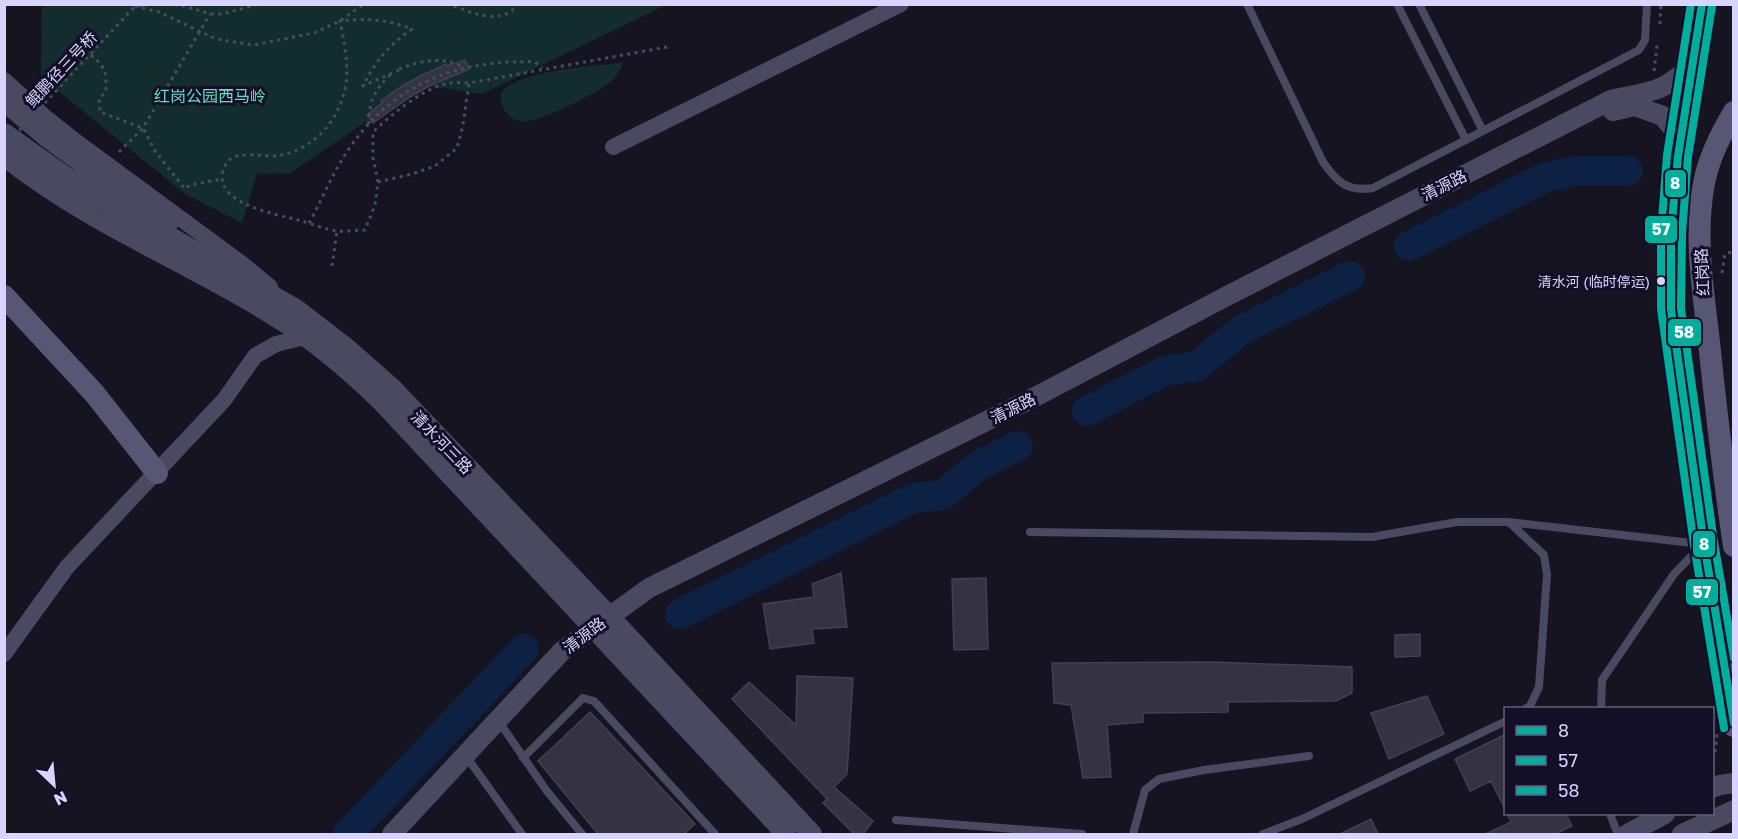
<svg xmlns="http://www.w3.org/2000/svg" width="1738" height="839" viewBox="0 0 1738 839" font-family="'Golos Text','Noto Sans SC',sans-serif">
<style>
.green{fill:#132c2d}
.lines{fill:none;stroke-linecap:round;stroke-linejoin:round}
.river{stroke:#0d2144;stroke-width:30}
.building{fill:#343243;stroke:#433f54;stroke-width:1.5}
.path{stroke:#44505f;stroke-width:3;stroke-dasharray:3 4.5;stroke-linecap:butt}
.service{stroke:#4a4962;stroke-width:8}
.minor{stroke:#4a4962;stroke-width:16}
.tertiary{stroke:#4a4962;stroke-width:20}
.secondary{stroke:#575674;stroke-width:22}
.path-bridge{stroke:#44505f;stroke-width:3;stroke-dasharray:3 4.5;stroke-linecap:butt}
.bus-1-casing{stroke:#130f26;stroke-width:12}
.bus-2-casing{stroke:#130f26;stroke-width:12}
.bus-3-casing{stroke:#130f26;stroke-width:12}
.bus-1{stroke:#01ad9c;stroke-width:8}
.bus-2{stroke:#01ad9c;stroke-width:8}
.bus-3{stroke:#01ad9c;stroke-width:8}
.bus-dot{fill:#d9d4ff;stroke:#130f26;stroke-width:2}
.labels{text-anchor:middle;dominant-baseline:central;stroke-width:6;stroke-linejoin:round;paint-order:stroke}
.bus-label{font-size:14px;fill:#d9d4ff;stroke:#130f26;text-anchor:end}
.street-label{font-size:16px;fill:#d9d4ff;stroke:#130f26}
.park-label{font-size:16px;fill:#5fe0c0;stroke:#130f26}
.line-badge{stroke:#130f26;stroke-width:2}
.badge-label{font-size:16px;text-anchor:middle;font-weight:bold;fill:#fff}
</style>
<rect width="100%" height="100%" fill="#161421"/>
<path class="green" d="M42 5H666L482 94 420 85 290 173 257 174 242 223 185 194 41 77Z
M624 62C619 71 616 79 608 84 591 96 547 118 528 121 510 124 499 108 501 92 523 69 592 67 624 62Z"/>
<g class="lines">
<path class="river" d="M1409 246 1544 178 1575 171H1628
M1087 411 1164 371 1197 366 1241 330 1350 276
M680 614 913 498 943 495 976 467 1018 446
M348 834 524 649"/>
</g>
<path class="building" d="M465 60 469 69 429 86 410 97 373 123 367 115 382 103 381 101 402 86 426 73V74L446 64 447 66Z
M841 573 847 627 812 629 814 643 770 649 763 604 814 597 812 584Z
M986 578 988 649 954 650 952 579Z
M1420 634V656L1395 657V635Z
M1212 662 1352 667V693L1336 701 1228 702V712L1143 713V722L1107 725 1111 777 1083 778 1071 705 1054 703 1052 663Z
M797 676 853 678 847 774 834 787 873 821 863 834H854L823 803 827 799 732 699 749 682 796 725Z
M1427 696 1444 734 1389 759 1371 713Z
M590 712 695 824 684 834H598L538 761Z
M1506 734V811L1491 781 1470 791 1455 759Z
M1507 813H1565L1572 826 1555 834H1486L1511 822Z
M1371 819 1378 834H1340Z"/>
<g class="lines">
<path class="path" d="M167 4 184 6 210 14H222L260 4
M447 4C470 11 500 28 518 4
M135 6 159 12 216 39 253 45 314 33 340 21 364 4
M139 6 153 4
M1660 24 1661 4
M91 55C106 68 106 71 106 91L99 99 100 112 143 128 155 151 185 189 190 185 222 179
M399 69C419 61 441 56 461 66
M399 70 363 86C376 60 388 46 412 29 385 19 368 18 340 21 344 41 350 69 345 89 339 119 316 146 286 154 269 160 236 147 226 164 205 202 275 214 298 220 310 223 324 229 337 231 346 232 356 230 365 230L375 205 378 182 412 174 435 166 457 148 463 125 469 83 667 47
M1654 71 1657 45
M369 124C368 103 376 86 393 73
M119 152 143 128 210 14
M378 182 373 158V132C391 115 424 87 450 83 456 82 463 83 469 83
M309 223C323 198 334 169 351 146 395 83 460 59 535 62L542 68
M332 266 337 231
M1722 273 1725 254 1734 251
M1712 759 1715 753 1717 734"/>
<path class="service" d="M1247 4 1323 162C1337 182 1347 192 1373 188L1639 50 1645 40 1647 4
M1397 4 1466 140
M1419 4 1483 131
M1509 522 1544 555 1547 575 1539 687 1530 706 1526 708
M1030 532 1372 537 1457 522H1508L1701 544
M1601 708 1602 680 1674 574 1701 546
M504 729 546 790 582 834
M523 758 583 698 594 701 715 834
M471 763 522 834
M1610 814 1618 834
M896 820 1082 834
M1133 834 1145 790 1159 779 1204 770 1309 756
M1263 834 1302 819 1506 721"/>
<path class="minor" d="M4 80 45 117 78 143 241 263 270 287
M613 147 901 4
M4 654 67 567 224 400 255 356 276 344 305 337 311 331"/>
<path class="tertiary" d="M4 101 49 139 90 169 169 222
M1613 111 1635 106 1663 116 1681 139
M4 133 66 177 296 309 349 350 392 388 596 602 812 834
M4 156C90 225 192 263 284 322 319 344 350 371 380 400L786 834
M1712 788 1720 785 1734 783
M392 834 562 651 649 588 1035 397 1227 296 1611 100C1649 91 1662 94 1692 65
M1627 834 1665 814
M1682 834 1734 810"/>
<path class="secondary" d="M1702 4C1683 104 1667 207 1671 309L1704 544 1734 726
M1734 112C1720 135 1709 157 1704 183 1694 235 1703 290 1709 342 1716 410 1724 478 1734 546
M4 296 94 393 157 473"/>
<path class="path-bridge" d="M4 147 135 6"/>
<defs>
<path id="bus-1" d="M1702 4 1678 156 1671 232V309L1704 544 1734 723"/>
<path id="bus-2" d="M1691 4 1667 155 1661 232V309L1694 545 1724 728"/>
<path id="bus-3" d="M1712 6 1688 157 1682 233 1681 308 1714 542 1734 658"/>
</defs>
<use href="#bus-1" class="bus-1-casing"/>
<use href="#bus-2" class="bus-2-casing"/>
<use href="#bus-3" class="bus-3-casing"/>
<use href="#bus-1" class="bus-1"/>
<use href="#bus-2" class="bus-2"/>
<use href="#bus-3" class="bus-3"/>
</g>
<circle class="bus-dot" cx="1661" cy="281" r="5"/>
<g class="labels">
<g class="bus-label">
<text x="1650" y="281">清水河 (临时停运)</text>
</g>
<g class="street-label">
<text transform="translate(61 69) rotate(-47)">鲲鹏径三号桥</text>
<text transform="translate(1444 185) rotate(-27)">清源路</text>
<text transform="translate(1702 272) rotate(-93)">红岗路</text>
<text transform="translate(1013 408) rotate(-27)">清源路</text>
<text transform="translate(442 442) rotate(46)">清水河三路</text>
<text transform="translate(584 635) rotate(-37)">清源路</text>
</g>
<g class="park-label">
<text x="210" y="96">红岗公园西马岭</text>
</g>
</g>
<g class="line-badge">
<rect x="1664" y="169" width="23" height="29" rx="6" fill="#01ad9c"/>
<rect x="1644" y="215" width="34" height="29" rx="6" fill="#01ad9c"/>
<rect x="1667" y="318" width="35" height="29" rx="6" fill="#01ad9c"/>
<rect x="1692" y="530" width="24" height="28" rx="6" fill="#01ad9c"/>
<rect x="1685" y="578" width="34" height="28" rx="6" fill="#01ad9c"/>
</g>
<g class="badge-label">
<text x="1675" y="189">8</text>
<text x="1661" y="235">57</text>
<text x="1684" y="338">58</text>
<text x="1704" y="550">8</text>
<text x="1702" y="598">57</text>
</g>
<rect width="1738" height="839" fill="none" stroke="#d9d4ff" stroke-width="12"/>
<rect x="1504" y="707" width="210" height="108" fill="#130f26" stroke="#625e7d" stroke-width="1.5"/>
<rect x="1516" y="726" width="30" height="9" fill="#01ad9c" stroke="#625e7d" stroke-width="1.5"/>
<text x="1558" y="737" font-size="18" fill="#d9d4ff">8</text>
<rect x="1516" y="756" width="30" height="9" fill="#01ad9c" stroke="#625e7d" stroke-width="1.5"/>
<text x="1558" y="767" font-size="18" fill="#d9d4ff">57</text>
<rect x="1516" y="786" width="30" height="9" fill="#01ad9c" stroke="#625e7d" stroke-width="1.5"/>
<text x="1558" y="797" font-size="18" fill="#d9d4ff">58</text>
<g transform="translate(54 785) rotate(154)" stroke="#130f26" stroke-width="4.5" paint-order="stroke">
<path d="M0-4.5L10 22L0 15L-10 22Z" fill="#d9d4ff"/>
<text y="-9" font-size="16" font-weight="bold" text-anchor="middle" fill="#d9d4ff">N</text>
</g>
</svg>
